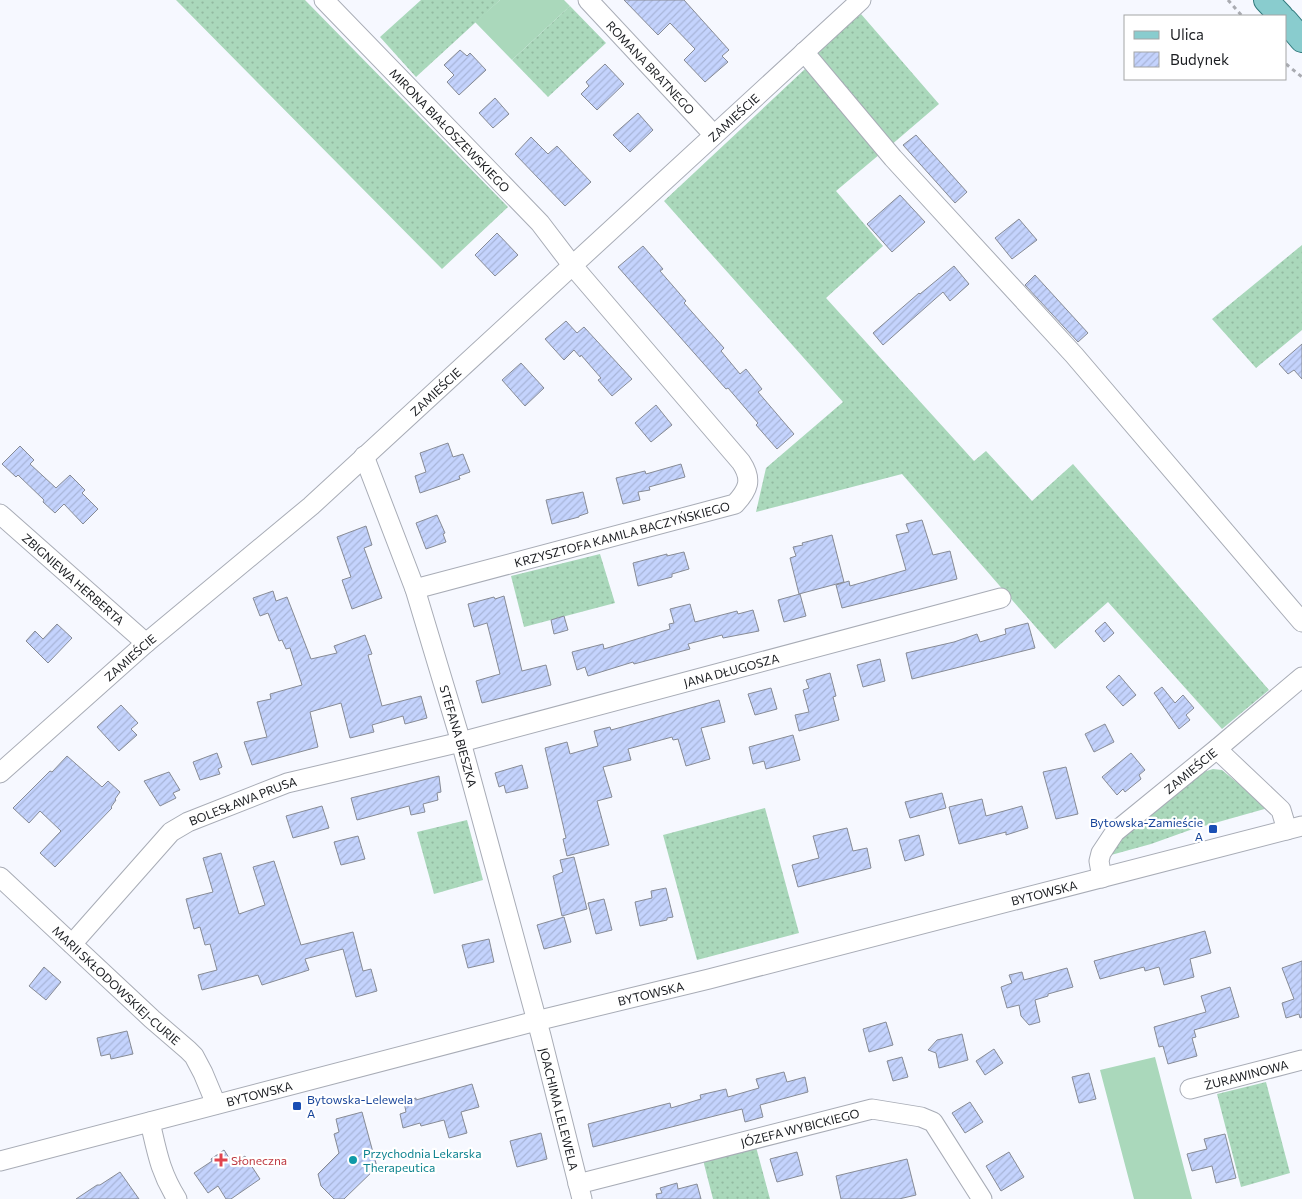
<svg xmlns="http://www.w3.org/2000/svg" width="1302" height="1199" viewBox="0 0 1302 1199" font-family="Commissioner,sans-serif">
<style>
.grass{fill:url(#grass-dots)}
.garden{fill:#aad8bb}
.building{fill:url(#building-hatch);stroke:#878b95}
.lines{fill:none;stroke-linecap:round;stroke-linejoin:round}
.minor-casing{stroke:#a8acb6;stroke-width:21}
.major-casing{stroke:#30797c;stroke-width:26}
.path{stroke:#a9abb1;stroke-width:3;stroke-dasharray:4 4;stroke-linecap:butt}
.minor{stroke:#fff;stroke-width:19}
.major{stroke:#89ccce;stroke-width:24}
.transit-dot{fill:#1a4fb4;stroke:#fff;stroke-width:2}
.health-dot{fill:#e0444e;stroke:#fff;stroke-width:2}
.culture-dot{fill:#0f9aa8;stroke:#fff;stroke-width:2}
.labels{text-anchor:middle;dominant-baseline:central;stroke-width:4.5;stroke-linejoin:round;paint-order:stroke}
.street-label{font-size:12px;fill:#1b1d21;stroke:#fff}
.transit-label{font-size:12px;fill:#164399;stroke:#fff;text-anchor:end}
.culture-label{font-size:12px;fill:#0d838f;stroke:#fff;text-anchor:start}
.health-label{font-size:12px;fill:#be3a42;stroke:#fff;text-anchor:start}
</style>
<defs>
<pattern id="grass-dots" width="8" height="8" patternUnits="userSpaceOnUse" patternTransform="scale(1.25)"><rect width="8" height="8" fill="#aad8bb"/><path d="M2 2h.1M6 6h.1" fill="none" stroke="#92b9a0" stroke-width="1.8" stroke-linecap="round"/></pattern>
<pattern id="building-hatch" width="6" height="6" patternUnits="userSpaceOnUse" patternTransform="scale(1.25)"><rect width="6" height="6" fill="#c4d3fd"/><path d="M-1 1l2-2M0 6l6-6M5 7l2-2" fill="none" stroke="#a8b5d9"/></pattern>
</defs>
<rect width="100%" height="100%" fill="#f6f8ff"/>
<path class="grass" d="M176 0H305L508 207 442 269Z
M421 0H500L416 77 380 37Z
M570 6 606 43 548 97 512 60Z
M861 14 939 104 890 146 815 54Z
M805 69 880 154 836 191 883 246 826 298 974 461 986 451 1032 501 1073 464 1269 690 1222 729 1108 602 1055 649 902 474 756 512 766 468 843 402 664 201Z
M1302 245V330L1256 368 1212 319Z
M600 554 615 603 524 627 511 576Z
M1213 769 1222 770 1268 808 1190 830 1151 844 1111 855 1113 847 1125 834 1200 773Z
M765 808 799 933 697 960 663 835Z
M467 820 483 880 434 894 417 832Z
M1266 1082 1290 1173 1241 1187 1217 1094Z
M756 1147 770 1199H713L703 1160Z"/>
<path class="garden" d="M500 0H564L570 6 512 60 475 22Z
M1155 1057 1192 1199H1134L1100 1070Z"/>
<path class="building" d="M624 0H684L729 50 722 56 728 62 705 82 684 60 695 49 670 23 658 35Z
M460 50 467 56 470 53 486 70 459 95 447 82 454 75 444 65Z
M605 64 624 84 597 110 581 94 589 86 586 82Z
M495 98 509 114 493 128 479 113Z
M638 113 653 130 630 152 613 135Z
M916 135 967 192 955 203 903 145Z
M531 137 548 154 557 146 591 182 565 206 515 154Z
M900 195 925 222 892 252 867 224Z
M1019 219 1037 240 1012 259 995 238Z
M497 233 518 255 495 276 475 255Z
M643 246 663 269 660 271 686 301 684 303 724 348 721 351 740 374 746 369 762 389 758 392 794 434 777 449 756 425 758 423 728 388 726 389 618 267Z
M954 266 969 284 950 301 943 292 883 345 873 333 919 293 920 294Z
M1035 275 1088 333 1078 342 1025 285Z
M566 321 577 333 584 327 632 379 612 396 598 380 601 378 581 355 580 357 574 350 564 360 545 339Z
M1302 344V379L1294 370 1288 374 1279 364Z
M521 363 544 388 525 406 502 380Z
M656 405 672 425 651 442 635 423Z
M448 443 453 457 463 454 470 472 459 476 460 479 420 493 415 476 426 472 420 453Z
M20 446 34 460 30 464 56 488 70 475 85 490 82 493 98 509 83 524 64 504 55 513 43 502 44 500 18 475 16 477 2 464Z
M681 464 685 477 649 487 650 490 638 492 640 500 623 504 616 478 645 471 646 474Z
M583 492 588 513 579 516V517L552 524 546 500Z
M437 515 445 533 443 534 446 542 426 549 416 523Z
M922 520 933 555 950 551 957 579 842 608 836 585 849 581 850 586 906 570 896 535 909 532 906 524Z
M366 526 372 545 364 548 382 598 352 609 342 580 351 577 337 537Z
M832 535 844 582 799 594 790 558 796 556 793 547 803 545 802 543Z
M684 552 689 569 672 574V577L638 586 633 563 667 554V556Z
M273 591 276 601 287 597 311 659 337 653 334 646 365 635 372 654 368 655 382 706 421 696 427 718 405 724 403 716 372 725 374 732 350 738 341 703 310 712 318 747 252 765 244 742 267 737 257 702 271 699 270 694 302 685 290 648 286 649 282 640 279 641 268 613 260 616 253 598Z
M800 594 806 616 784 622 778 600Z
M504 596 522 671 546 665 551 685 482 703 476 681 500 674 487 623 474 627 468 604 494 597 495 599Z
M690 604 695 622 737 611 738 614 753 610 759 631 723 638 722 635 688 644 690 649 634 664 633 662 588 676 585 667 577 670 572 652 603 644 604 649 670 629 669 624 674 623 670 609Z
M564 616 568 630 554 634 551 620Z
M1105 622 1114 633 1104 642 1095 631Z
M1028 623 1035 648 912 679 906 653 954 642 977 634 980 642 1006 634 1005 629Z
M57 624 72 638 48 663 26 641 35 631 43 639Z
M880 659 885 681 863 687 857 665Z
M830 673 836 696 833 697 839 720 799 731 795 715 809 712 803 690 809 688 806 680Z
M1119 675 1136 695 1123 706 1106 687Z
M1162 687 1175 703 1183 695 1194 708 1186 715 1190 720 1179 729 1154 693Z
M771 688 777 709 755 715 748 694Z
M719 700 725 722 701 728 710 759 686 766 678 739 673 740 672 737 628 749 631 760 603 767 612 797 597 801 609 845 567 856 563 839 566 838 545 748 567 742 570 754 598 746 594 731 610 727 611 730 622 727Z
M121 705 138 723 131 729 137 735 119 751 97 727Z
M1105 724 1114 742 1094 752 1085 734Z
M793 735 800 760 766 769 764 761 753 764 749 747Z
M217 753 222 767 218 769 220 774 200 780 193 762Z
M1131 753 1145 770 1139 775 1141 779 1125 792 1123 789 1117 795 1102 777Z
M67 756 102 787 108 781 120 792 115 799 116 800 111 807 112 808 55 867 40 853 61 831 40 811 29 823 13 808 50 771 52 772Z
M522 765 528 788 506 793 504 785 499 787 495 773Z
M1066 767 1078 814 1056 819 1043 772Z
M169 772 180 790 173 793 176 798 160 806 144 781Z
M439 776 441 792 437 793 438 800 423 804 425 812 411 815 409 806 357 820 351 798Z
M942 793 946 808 910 818 905 802Z
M982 799 986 816 1022 806 1028 828 1006 835V832L959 844 949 807Z
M322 806 329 828 293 838 286 816Z
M847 828 853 851 867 848 871 868 798 887 792 865 819 858 813 836Z
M919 835 924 855 905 861 899 840Z
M358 836 365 859 341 865 334 842Z
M221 853 239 914 265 905 253 867 274 861 301 945 353 932 363 971 371 969 377 991 356 997 343 949 305 959 309 970 262 985 258 975 202 990 198 975 217 970 210 944 205 945 200 927 194 929 186 899 213 892 203 858Z
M574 857 587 909 562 916 553 876 563 872 560 860Z
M666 888 673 917 667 918V920L640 926 635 902 652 898 651 891Z
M604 899 612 930 596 934 588 903Z
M564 917 571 942 544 949 537 925Z
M1205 931 1211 953 1190 959 1194 977 1164 985 1159 967 1145 971 1144 967 1100 979 1094 961Z
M489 939 494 962 468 968 462 945Z
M1302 961V1017L1300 1018 1299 1014 1286 1018 1282 1003 1294 999 1282 968Z
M44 967 61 982 46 1000 29 986Z
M1067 968 1073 987 1048 994V996L1035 1000 1040 1022 1029 1025 1021 1016 1019 1005 1007 1008 1001 987 1012 983 1009 975 1022 972 1024 980Z
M1230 987 1239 1017 1194 1030 1196 1037 1192 1038 1197 1056 1168 1064 1163 1046 1159 1047 1154 1027 1206 1012 1201 996Z
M886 1022 893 1045 869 1052 863 1029Z
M127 1031 133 1054 111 1059 110 1054 101 1056 97 1038Z
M962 1034 968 1060 939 1068 936 1053 928 1050 937 1040Z
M994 1049 1003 1063 985 1075 976 1061Z
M902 1057 908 1077 893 1081 887 1061Z
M784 1072 787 1082 805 1077 808 1092 760 1105 763 1117 745 1122 742 1109 593 1147 588 1124 670 1103 671 1108 701 1099 700 1095 726 1089 728 1097 759 1088 756 1079Z
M1089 1073 1096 1099 1079 1103 1072 1077Z
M472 1084 479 1107 461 1112 467 1133 449 1138 444 1120 421 1126 420 1123 403 1128 400 1114 406 1112 404 1102 416 1098V1100Z
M970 1102 983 1122 965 1133 952 1113Z
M362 1112 377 1167 344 1199H334L321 1186 318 1174 339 1153 334 1134 339 1132 336 1119Z
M541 1133 547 1159 517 1167 510 1141Z
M1225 1134 1236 1178 1216 1183 1212 1166 1192 1171 1187 1154 1207 1149 1204 1139Z
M224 1150 233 1164 245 1156 260 1179 231 1199H226L218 1186 208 1193 194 1173 212 1161 211 1159Z
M797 1152 803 1175 777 1182 770 1159Z
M1009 1152 1024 1177 1001 1191 986 1166Z
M907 1159 916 1195 899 1199H841L836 1176Z
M120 1172 139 1199H76L97 1185H100Z
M677 1183 678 1189 697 1184 701 1199H657L656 1194 662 1193 660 1188Z"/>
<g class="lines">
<defs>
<g id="minor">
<path id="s1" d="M324 0 540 223 572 265 741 462C753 480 748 490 735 504L415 589"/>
<path id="s2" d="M588 0 714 135"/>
<path d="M804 52 893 158 1074 355 1302 622"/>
<path id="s3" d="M364 456 415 589 461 742 541 1036 582 1199"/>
<path id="s4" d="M0 514 146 643"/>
<path d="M1218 748 1223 755 1281 810 1287 830"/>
<path id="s5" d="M0 773 146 643 311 506 861 0"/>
<path id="s6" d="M0 877 152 1019 188 1050 194 1056 203 1073 216 1104"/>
<path id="s7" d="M1102 878 1099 861 1101 853 1115 832 1218 748 1302 677"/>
<path id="s8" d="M72 944 171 832 188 822 287 783 461 742 1001 598"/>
<path id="s9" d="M1190 1089 1302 1060"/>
<path d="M150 1122C157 1152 160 1172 177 1199"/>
<path id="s10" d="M0 1161 536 1021 709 979 1302 826"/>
<path id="s11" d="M578 1184 872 1109 921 1117 933 1122 982 1199"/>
</g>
<path id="major" d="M1266 0 1281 16
M1286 21 1302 40"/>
</defs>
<use href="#minor" class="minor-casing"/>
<use href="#major" class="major-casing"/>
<path class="path" d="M1228 0 1242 16
M1286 64 1302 77"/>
<use href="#minor" class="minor"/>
<use href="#major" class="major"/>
</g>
<g class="transit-dot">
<rect x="1208" y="824" width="10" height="10" rx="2.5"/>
<rect x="292" y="1101" width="10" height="10" rx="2.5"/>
</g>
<path class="health-dot" d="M218.5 1152.5h5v5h5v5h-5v5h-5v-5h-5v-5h5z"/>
<circle class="culture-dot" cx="353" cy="1160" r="5"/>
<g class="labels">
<g class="street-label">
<text stroke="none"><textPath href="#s2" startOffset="92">ROMANA BRATNEGO</textPath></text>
<text stroke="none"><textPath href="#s5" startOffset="984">ZAMIEŚCIE</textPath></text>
<text stroke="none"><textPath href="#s1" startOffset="181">MIRONA BIAŁOSZEWSKIEGO</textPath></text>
<text stroke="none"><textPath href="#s5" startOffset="579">ZAMIEŚCIE</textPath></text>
<text transform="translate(622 534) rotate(-15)">KRZYSZTOFA KAMILA BACZYŃSKIEGO</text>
<text stroke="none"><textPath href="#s4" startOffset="98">ZBIGNIEWA HERBERTA</textPath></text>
<text stroke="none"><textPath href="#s5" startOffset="174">ZAMIEŚCIE</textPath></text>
<text stroke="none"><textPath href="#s8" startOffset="734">JANA DŁUGOSZA</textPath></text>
<text stroke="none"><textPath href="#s3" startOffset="296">STEFANA BIESZKA</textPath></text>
<text stroke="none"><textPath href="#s7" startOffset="148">ZAMIEŚCIE</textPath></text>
<text stroke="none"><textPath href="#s8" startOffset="228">BOLESŁAWA PRUSA</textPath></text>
<text stroke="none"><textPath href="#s10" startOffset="1078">BYTOWSKA</textPath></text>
<text stroke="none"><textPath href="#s6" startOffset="159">MARII SKŁODOWSKIEJ-CURIE</textPath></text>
<text stroke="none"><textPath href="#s10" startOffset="672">BYTOWSKA</textPath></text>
<text stroke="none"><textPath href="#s9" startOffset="58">ŻURAWINOWA</textPath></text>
<text stroke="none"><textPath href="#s10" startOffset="268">BYTOWSKA</textPath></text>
<text stroke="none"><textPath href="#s3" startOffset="682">JOACHIMA LELEWELA</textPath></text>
<text stroke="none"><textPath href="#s11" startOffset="229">JÓZEFA WYBICKIEGO</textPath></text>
</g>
<g class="transit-label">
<text x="1203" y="822">Bytowska-Zamieście<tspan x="1203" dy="14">A</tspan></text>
<text x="307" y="1099" text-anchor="start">Bytowska-Lelewela<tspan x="307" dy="14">A</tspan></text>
</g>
<g class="culture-label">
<text x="363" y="1153">Przychodnia Lekarska<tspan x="363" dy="14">Therapeutica</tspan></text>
</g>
<g class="health-label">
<text x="231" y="1160">Słoneczna</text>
</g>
</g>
<rect x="1124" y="15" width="162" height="65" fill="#ffffff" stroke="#a4a5a6"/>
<rect x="1134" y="31" width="25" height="8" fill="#89ccce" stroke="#a4a5a6"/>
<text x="1170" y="40" font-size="15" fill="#1b1d21">Ulica</text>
<rect x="1134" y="52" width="25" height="15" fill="url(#building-hatch)" stroke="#a4a5a6"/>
<text x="1170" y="65" font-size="15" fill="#1b1d21">Budynek</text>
</svg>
